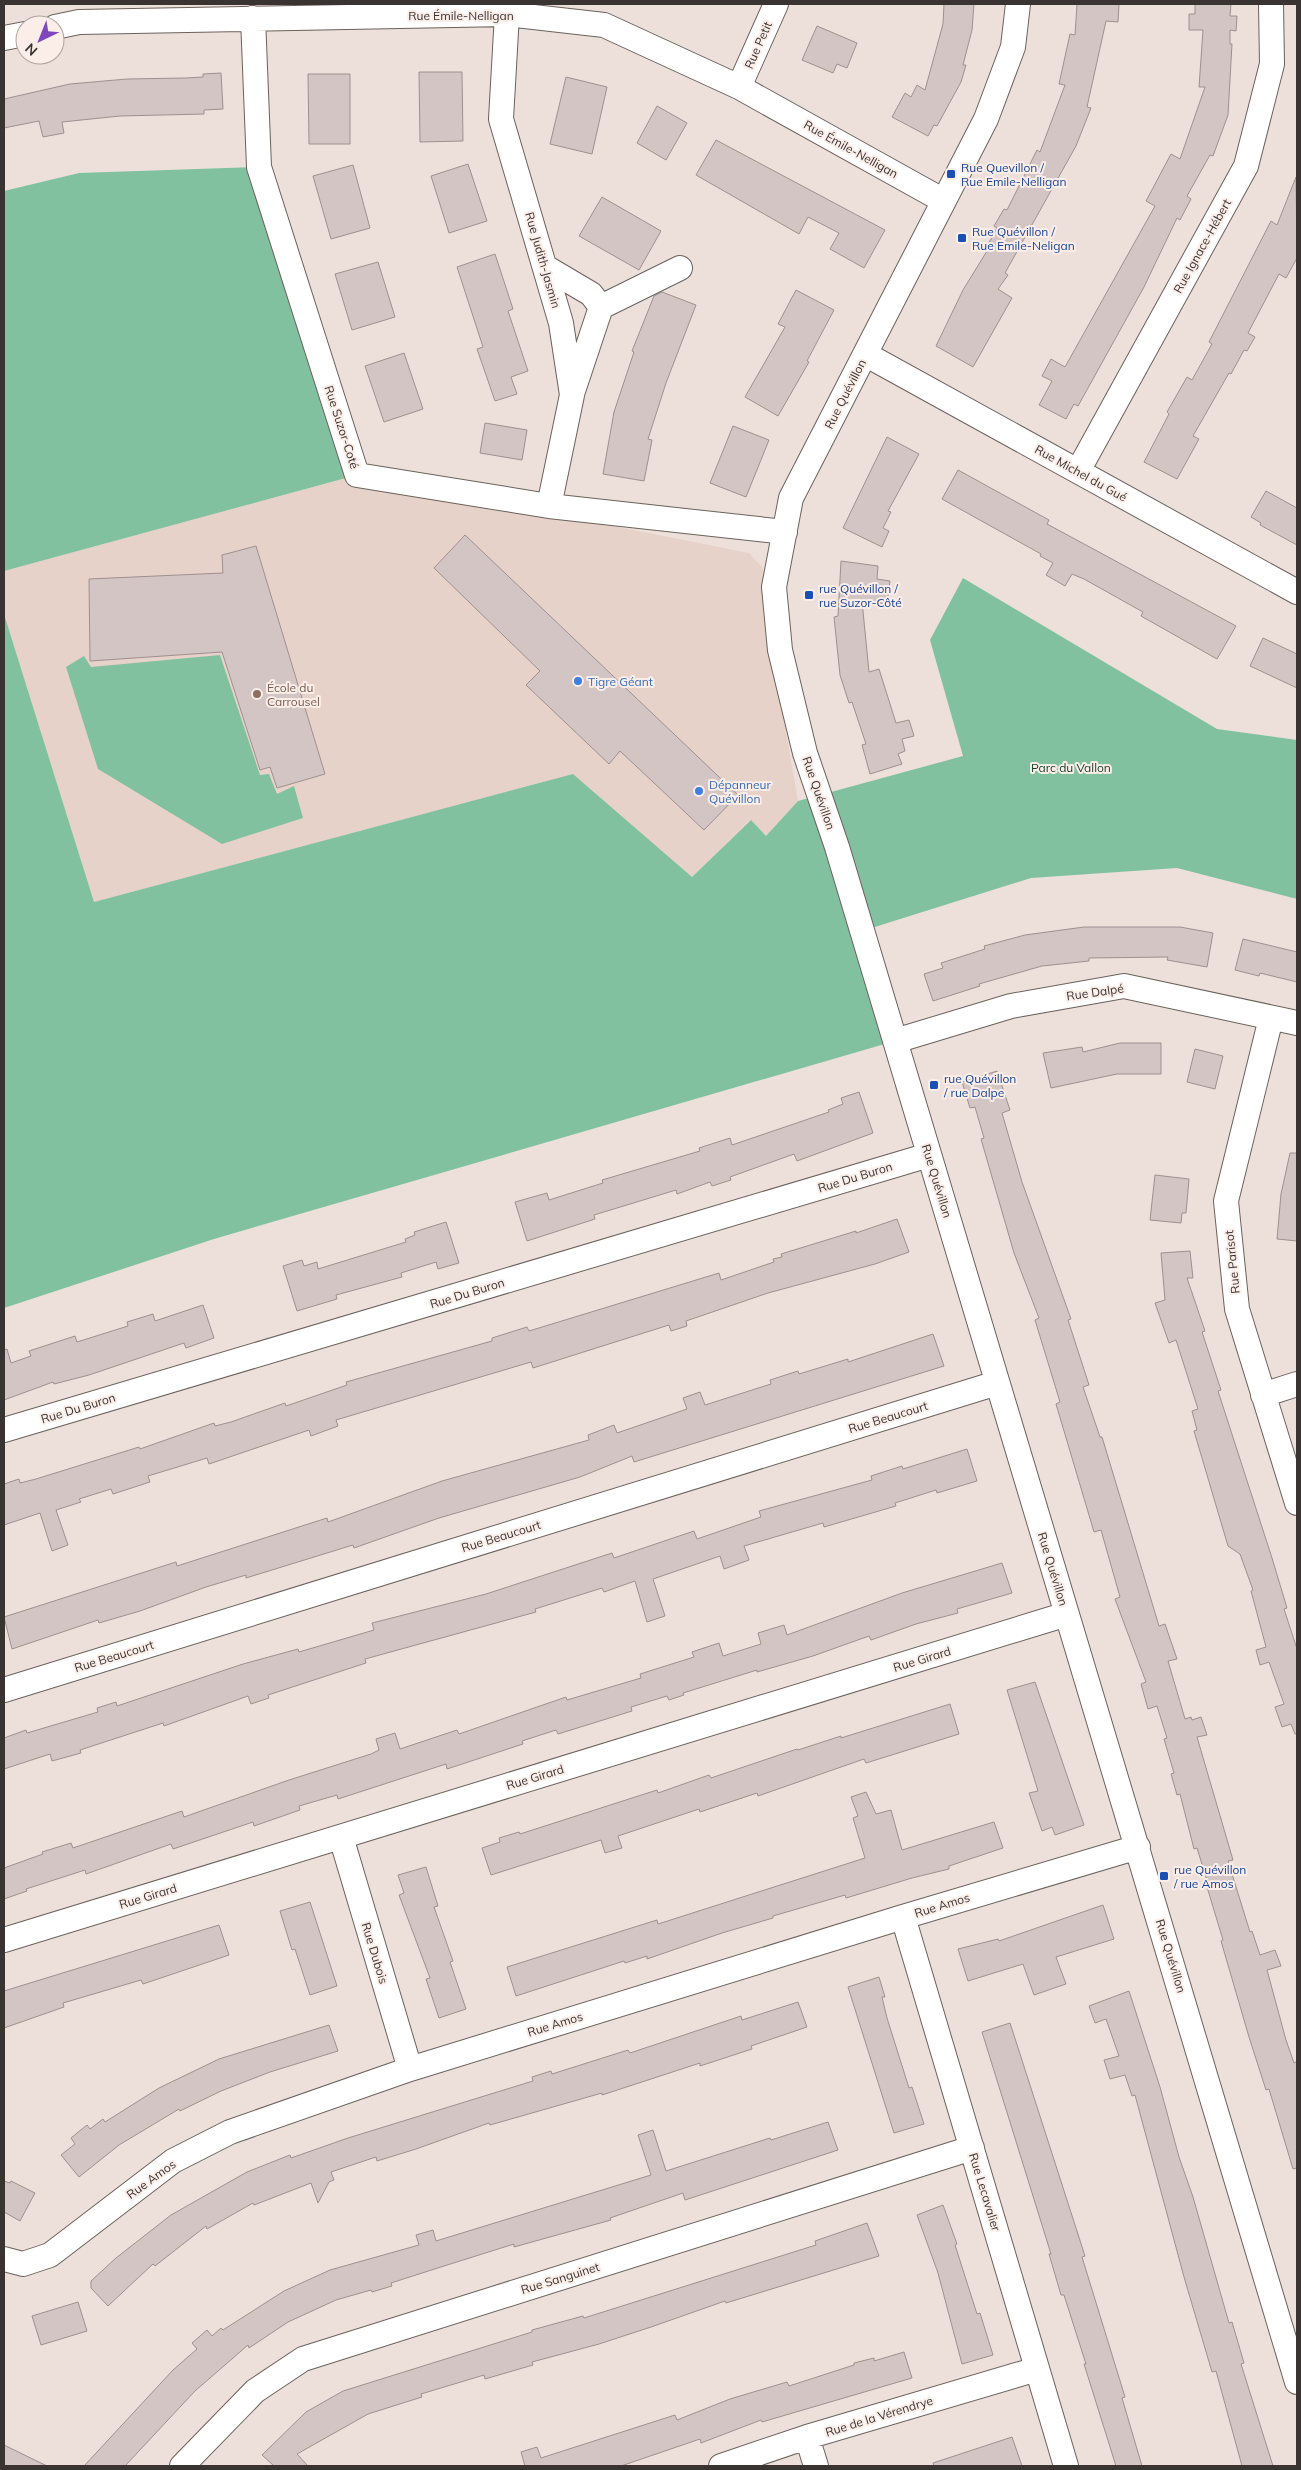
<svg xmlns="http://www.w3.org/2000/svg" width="1301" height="2470" viewBox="0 0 1301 2470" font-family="Mulish,sans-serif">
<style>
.built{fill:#e7d2c9}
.green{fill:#82c1a0}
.building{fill:#d3c5c4;stroke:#9d908f}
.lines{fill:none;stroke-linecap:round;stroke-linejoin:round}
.street-casing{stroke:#6c615c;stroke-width:26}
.street{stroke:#fff;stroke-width:24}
.transit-dot{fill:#1a4fb4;stroke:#fbeee8;stroke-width:2}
.shop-dot{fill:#3f7fe0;stroke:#fbeee8;stroke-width:2}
.education-dot{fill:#8d6e63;stroke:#fbeee8;stroke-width:2}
.labels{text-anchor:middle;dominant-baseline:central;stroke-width:4;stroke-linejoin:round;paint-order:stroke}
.street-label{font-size:12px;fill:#393432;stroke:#fbeee8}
.transit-label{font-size:12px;fill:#164399;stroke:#fbeee8;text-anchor:start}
.shop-label{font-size:12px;fill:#366cbe;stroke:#fbeee8;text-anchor:start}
.education-label{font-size:12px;fill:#785e54;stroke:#fbeee8;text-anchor:start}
.park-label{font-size:12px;fill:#123b28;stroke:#fbeee8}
</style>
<rect width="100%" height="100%" fill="#ede0db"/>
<path class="built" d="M357 475 749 553 762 567 767 585 773 656 798 801 766 836 750 820 692 877 573 774 94 902 4 614V571Z"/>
<path class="green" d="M259 167 357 475 4 571V191L79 173Z
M963 578 1217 729 1297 740V899L1177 868 1031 878 862 931 895 1041 214 1239 4 1308V614L94 902 573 774 692 877 751 820 766 836 798 801 963 756 930 640Z
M220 655 260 775 269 774 277 794 294 786 303 818 222 844 98 769 66 667 84 656 91 667Z"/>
<path class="building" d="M944 4H974L972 30 963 65H966L961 82 937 126 934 125 928 136 892 117 905 93 911 97 917 85 925 90 943 24Z
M1077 4H1119L1118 22 1106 21 1087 107 1091 108 1076 146 1005 273 1008 275 998 289 1012 298 973 367 936 346 963 290 987 251 985 250 997 228 994 226 1004 209 1007 210 1037 150 1040 152 1065 85 1059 84 1070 34 1075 35Z
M1195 4H1231L1230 16H1237L1236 31 1230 30V44H1232L1228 115 1213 156 1210 155 1187 196 1191 199 1180 220 1177 218 1144 287 1078 406 1074 404 1066 419 1039 405 1052 381 1042 376 1051 359 1065 367 1155 206 1146 201 1171 154 1180 159 1205 87H1199L1203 30H1189V14H1195Z
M817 26 857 43 847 68 837 64 833 73 802 60Z
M419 72H462L463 141 420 142Z
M221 73 223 109 204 110V114L120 116 62 122 64 133 43 137 39 121 4 128V99L70 84 127 79 186 78 203 77V74Z
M308 74H350V144H309Z
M566 77 607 87 592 154 550 144Z
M657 106 687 123 666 160 637 143Z
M716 140 885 230 864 268 830 249 839 233 808 217 799 234 696 175Z
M468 164 487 221 449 233 431 176Z
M353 165 370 228 331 239 313 176Z
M1296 177 1297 258 1286 278 1279 274 1248 333 1255 337 1247 351 1244 350 1231 374 1229 373 1193 436 1199 439 1177 479 1144 462 1169 414 1167 412 1187 377 1192 380 1212 344 1209 342 1271 221 1277 225Z
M602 197 661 231 639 270 579 236Z
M495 254 513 309 508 311 528 371 511 377 517 394 495 401 477 349 483 347 457 267Z
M378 262 395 317 352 330 335 274Z
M796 290 834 310 807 361 809 362 778 416 745 397 785 327 778 324Z
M662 292 696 305 666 383 648 439 652 440 644 481 603 474 614 412 634 352 632 351 654 296Z
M404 353 423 409 384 422 365 366Z
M485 423 527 430 522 460 480 453Z
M733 426 769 440 746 497 710 483Z
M887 437 919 454 888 511 891 512 883 528 889 531 882 547 843 528Z
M958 470 1049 520 1047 524 1236 626 1217 659 1141 616 1143 612 1084 579 1072 574 1065 586 1046 575 1053 563 1040 556 1041 554 942 499Z
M1266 491 1297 508V545L1260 525 1261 523 1251 517Z
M465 535 738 795 704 830 620 751 609 764 526 685 540 671 434 568Z
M256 546 325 774 277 788 270 767 260 770 222 652 90 661 89 579 223 573 222 555Z
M841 561 878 566 877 579 890 581 887 604 862 601 869 672 879 669 896 723 909 720 914 736 902 739 905 751 898 754 902 764 870 774 862 745 866 744 852 702 849 703 840 675 834 617 838 616Z
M1263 638 1297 654V688L1250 666Z
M1084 927H1180L1213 933 1207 967 1167 960 1168 957 1089 958V961L1042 966 979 984 980 986 933 1001 924 974 943 968 941 963 985 949 984 946 1025 935Z
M1243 939 1297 952V982L1260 973 1259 976 1235 970Z
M1120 1043H1161V1074H1117L1051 1088 1043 1053 1082 1047 1083 1052Z
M1195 1049 1223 1056 1215 1089 1187 1082Z
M997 1071 1010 1110 1002 1113 1022 1182 1071 1319 1068 1320 1089 1385 1083 1387 1100 1437H1102L1159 1626 1165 1624 1177 1659 1168 1661 1185 1719 1191 1717 1192 1720 1201 1717 1207 1735 1197 1737 1233 1860 1228 1861 1250 1932 1252 1931 1260 1955 1275 1950 1281 1966 1267 1970 1286 2040 1294 2063 1297 2061V2168L1293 2169 1269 2089 1266 2090 1249 2037 1221 1941 1223 1940 1207 1887H1209L1197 1848 1194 1849 1180 1794 1177 1795 1171 1774 1174 1773 1164 1739 1167 1738 1157 1706 1148 1709 1141 1684 1146 1682 1115 1599 1120 1597 1101 1530 1094 1532 1056 1404 1060 1402 1035 1320 1039 1318 1014 1253 981 1139 984 1138 975 1107 970 1108 962 1082Z
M859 1092 873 1133 797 1161 794 1154 730 1177 731 1180 712 1186 710 1182 677 1194 676 1190 594 1215 595 1219 527 1241 515 1202 547 1193 549 1200 603 1183 602 1180 700 1151 699 1148 730 1138 732 1145 829 1112 828 1110 843 1104 841 1098Z
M1290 1153H1297V1241L1277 1239 1281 1194Z
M1155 1175 1189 1179 1186 1213H1182L1181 1223 1150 1220Z
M897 1219 909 1252 875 1264 768 1293 686 1321 687 1326 671 1331 669 1325 533 1368 531 1362 336 1420 338 1426 311 1436 309 1430 209 1464 207 1458 148 1476 150 1482 113 1494 111 1489 79 1499 81 1502 56 1510 68 1545 52 1551 40 1513 4 1525V1484L19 1479 20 1483 36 1479 139 1447 140 1449 214 1423 215 1426 231 1422 285 1403 286 1406 347 1385 346 1382 492 1341V1338L527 1327 529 1331 719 1273 721 1280 774 1262 773 1259 782 1257 781 1254 856 1231V1233Z
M446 1222 459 1263 438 1269 436 1262 401 1273 402 1277 336 1295 337 1299 297 1311 283 1266 302 1260 304 1266 317 1262 318 1269 406 1242 405 1239 415 1235 414 1232Z
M1190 1251 1193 1278H1187L1205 1331 1202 1332 1221 1390 1218 1391 1272 1558 1287 1608 1284 1609 1297 1649V1734H1295L1291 1724 1282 1727 1275 1707 1284 1704 1269 1662 1260 1665 1256 1650 1266 1647 1251 1591 1253 1590 1240 1554 1228 1546 1194 1431 1197 1430 1192 1411 1198 1409 1176 1340 1169 1343 1155 1303 1165 1300 1161 1253Z
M203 1305 214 1338 186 1348 184 1343 89 1375 54 1384 53 1382 4 1400V1350L7 1349 11 1363 31 1356 29 1351 75 1336 77 1342 128 1326 127 1322 153 1314 155 1321Z
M933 1334 944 1366 634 1462 632 1456 580 1477 439 1518 354 1548 353 1545 246 1578V1575L206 1587 140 1611 99 1623 98 1620 12 1649 4 1617 176 1562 177 1566 327 1518 328 1522 442 1481 589 1440 588 1435 614 1425 617 1433 687 1409 683 1398 700 1392 705 1405 771 1384 770 1380 798 1371 799 1374 848 1359V1362Z
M967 1449 977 1481 937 1493 936 1490 895 1503 896 1506 824 1527 823 1523 744 1546 749 1560 724 1569 720 1556 653 1579 665 1616 647 1622 635 1581 604 1592 602 1588 535 1609 536 1612 365 1659 366 1663 268 1695 269 1698 251 1704 248 1696 164 1726 163 1723 80 1750 81 1753 52 1761 50 1754 4 1769V1738L26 1730 27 1733 98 1712 97 1708 116 1702 117 1706 243 1664 298 1649 299 1652 374 1630 372 1623 486 1594 612 1553 614 1558 694 1531 697 1539 761 1517 759 1511 872 1480 871 1476 902 1466 903 1469Z
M1002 1563 1012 1593 957 1609 958 1613 916 1624 871 1640 869 1636 813 1656 757 1672V1670L683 1693 684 1695 669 1700 667 1696 631 1707 632 1711 558 1734 556 1730 522 1741 523 1744 447 1769 446 1764 338 1799 337 1795 299 1806 300 1810 254 1826 253 1822 173 1849 171 1844 86 1874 85 1870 26 1889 27 1891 4 1899V1868L43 1854 42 1852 71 1843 73 1848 182 1811 184 1817 289 1780 371 1754 379 1750 376 1739 395 1733 400 1749 457 1730 459 1734 566 1697 567 1700 641 1678 640 1674 694 1657 692 1652 719 1643 723 1656 761 1644 758 1633 784 1625 787 1635 902 1593Z
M1035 1682 1084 1825 1055 1835 1052 1827 1042 1831 1029 1793 1038 1791 1007 1690Z
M950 1704 959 1734 866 1763 864 1759 758 1796 757 1793 700 1812 699 1809 618 1836 622 1848 605 1853 601 1840 491 1875 482 1848 500 1842 499 1838 519 1832 520 1834 657 1790 658 1793 709 1775 711 1778 797 1749 798 1750 841 1736V1738Z
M866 1792 876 1814 891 1810 902 1850 994 1822 1003 1848 949 1866V1869L912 1878 846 1898 845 1895 773 1916V1918L722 1933 647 1959V1956L625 1963 624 1961 516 1996 507 1967 657 1920 658 1924 865 1858 853 1818 858 1816 851 1797Z
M426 1867 438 1906 434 1907 453 1961 450 1962 466 2009 439 2018 426 1979 430 1978 399 1895 404 1893 398 1875Z
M310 1902 337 1986 310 1995 295 1949 292 1950 280 1911Z
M1103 1905 1114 1939 1056 1957 1066 1984 1034 1995 1023 1964 968 1981 958 1949 998 1939 999 1941Z
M219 1925 229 1955 143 1984 141 1980 63 2003 64 2007 4 2028V1991Z
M879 1977 885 1997H882L887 2018 909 2088 912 2087 924 2124 894 2133 848 1987Z
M1129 1991 1160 2087 1179 2157 1193 2197 1229 2323 1232 2322 1244 2363 1241 2364 1273 2466H1242L1216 2371 1212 2372 1184 2277 1135 2095 1132 2096 1125 2075 1110 2079 1104 2060 1119 2056 1106 2019 1095 2023 1089 2006Z
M798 2002 807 2027 751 2046 752 2049 700 2066V2063L602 2095V2093L490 2125 489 2123 416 2149 377 2161 376 2157 331 2172 334 2180 329 2182 318 2203 311 2183 254 2205 253 2203 207 2229 206 2226 155 2266 153 2264 108 2306 91 2288V2281L116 2258 171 2215 247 2172 290 2155 291 2158 348 2138 533 2081 532 2077 551 2071 552 2074 628 2050 630 2053 741 2016 742 2020Z
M1010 2023 1085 2256 1082 2257 1125 2397 1122 2398 1142 2466H1116L1084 2364H1086L1064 2295H1061L1049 2254H1051L982 2032Z
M329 2025 338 2051 270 2072 221 2091 180 2111 179 2109 119 2145 79 2177 61 2155 75 2144 71 2138 87 2125 90 2129 103 2119 105 2122 159 2088 219 2059Z
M828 2122 838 2150 685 2200 683 2193 610 2218 611 2220 514 2247V2244L444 2266 391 2283 392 2286 372 2292 371 2290 336 2300 288 2322 249 2348 248 2345 195 2391 125 2466H84L173 2370 197 2349 192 2343 207 2330 212 2336 221 2328 223 2330 284 2291 330 2270 419 2245 416 2235 433 2230 436 2241 651 2175 638 2135 653 2130 666 2171 770 2138 771 2140Z
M4 2181 10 2183 11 2181 35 2193 20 2221 4 2212Z
M943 2205 957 2244 955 2245 977 2314 980 2313 993 2355 962 2364 938 2273 917 2215Z
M867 2223 879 2256 726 2303 725 2301 651 2327 599 2344 532 2362 533 2365 485 2379 484 2375 421 2394 422 2397 368 2414 297 2454 308 2466H274L262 2455 306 2412 343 2391 532 2332V2330L583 2316 584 2318 816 2245 815 2241Z
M78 2302 87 2331 41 2345 32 2316Z
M904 2352 912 2378 762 2422 761 2420 701 2443 700 2439 621 2466H525L521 2452 537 2447 541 2458 675 2415 677 2420 730 2399 787 2382 789 2386 854 2365V2363L874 2358V2361Z
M1012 2437 1022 2466H934L933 2463Z
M4 2445 47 2466H4Z"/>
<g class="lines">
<defs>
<path id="street" d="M1018 4 1013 47 986 119 791 498 774 587 780 650 805 753 837 847 1297 2382
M507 14 501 119 561 323 572 395 549 506
M253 18 259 167 357 475 549 506 785 532
M55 27 79 22 507 14 604 25 739 87 944 201
M4 38 25 34
M739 87 776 4
M547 268 591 294 601 307 573 391
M601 307 680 268
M865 354 1297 592
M1078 471 1246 166 1272 64 1271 4
M1271 1018 1226 1201 1237 1309 1297 1503
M895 1041 1011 1006 1124 986 1297 1023
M1263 1395 1297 1384
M4 1430 929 1155
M4 1690 997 1383
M341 1837 410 2069
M903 1917 1066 2466
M4 1940 1067 1614
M4 2259 23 2264 50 2255 173 2161 230 2132 410 2069 903 1917 1138 1847
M807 2437 816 2466
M182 2466 255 2391 303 2359 972 2148
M721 2466 807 2437 1037 2369"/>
</defs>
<use href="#street" class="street-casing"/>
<use href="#street" class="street"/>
</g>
<g class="transit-dot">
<rect x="946" y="169" width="10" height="10" rx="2.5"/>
<rect x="957" y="233" width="10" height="10" rx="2.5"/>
<rect x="804" y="590" width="10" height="10" rx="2.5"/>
<rect x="929" y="1080" width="10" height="10" rx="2.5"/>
<rect x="1159" y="1871" width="10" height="10" rx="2.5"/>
</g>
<g class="shop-dot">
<circle cx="578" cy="681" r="5"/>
<circle cx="699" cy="791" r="5"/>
</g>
<circle class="education-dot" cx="257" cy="694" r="5"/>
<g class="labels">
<g class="street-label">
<text x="461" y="15">Rue Émile-Nelligan</text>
<text transform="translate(758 45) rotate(-66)">Rue Petit</text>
<text transform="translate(851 149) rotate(29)">Rue Émile-Nelligan</text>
<text transform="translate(1202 246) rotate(-61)">Rue Ignace-Hébert</text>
<text transform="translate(543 260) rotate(74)">Rue Judith-Jasmin</text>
<text transform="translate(845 394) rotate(-63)">Rue Quévillon</text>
<text transform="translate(342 427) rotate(72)">Rue Suzor-Coté</text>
<text transform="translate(1081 473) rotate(29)">Rue Michel du Gué</text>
<text transform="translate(819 793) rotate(71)">Rue Quévillon</text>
<text transform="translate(1095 992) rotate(-8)">Rue Dalpé</text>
<text transform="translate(855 1177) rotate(-17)">Rue Du Buron</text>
<text transform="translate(937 1181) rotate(73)">Rue Quévillon</text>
<text transform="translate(1232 1262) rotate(-96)">Rue Parisot</text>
<text transform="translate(467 1293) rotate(-17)">Rue Du Buron</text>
<text transform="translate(78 1408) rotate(-17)">Rue Du Buron</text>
<text transform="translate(888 1417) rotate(-17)">Rue Beaucourt</text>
<text transform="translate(501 1536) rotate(-17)">Rue Beaucourt</text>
<text transform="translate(1053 1569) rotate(73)">Rue Quévillon</text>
<text transform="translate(114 1656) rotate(-17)">Rue Beaucourt</text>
<text transform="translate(922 1659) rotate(-17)">Rue Girard</text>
<text transform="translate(535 1777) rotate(-17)">Rue Girard</text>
<text transform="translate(148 1896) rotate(-17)">Rue Girard</text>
<text transform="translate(942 1905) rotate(-17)">Rue Amos</text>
<text transform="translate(375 1953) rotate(73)">Rue Dubois</text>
<text transform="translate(1171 1956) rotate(73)">Rue Quévillon</text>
<text transform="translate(555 2024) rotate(-17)">Rue Amos</text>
<text transform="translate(151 2179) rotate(-36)">Rue Amos</text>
<text transform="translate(985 2192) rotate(73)">Rue Lecavalier</text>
<text transform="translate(560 2278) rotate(-17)">Rue Sanguinet</text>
<text transform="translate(879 2416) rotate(-17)">Rue de la Vérendrye</text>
</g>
<g class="transit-label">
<text x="961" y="167">Rue Quevillon /<tspan x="961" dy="14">Rue Emile-Nelligan</tspan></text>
<text x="972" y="231">Rue Quévillon /<tspan x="972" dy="14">Rue Emile-Neligan</tspan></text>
<text x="819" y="588">rue Quévillon /<tspan x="819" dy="14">rue Suzor-Côté</tspan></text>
<text x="944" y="1078">rue Quévillon<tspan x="944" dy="14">/ rue Dalpe</tspan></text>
<text x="1174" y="1869">rue Quévillon<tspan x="1174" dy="14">/ rue Amos</tspan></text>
</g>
<g class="shop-label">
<text x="588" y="681">Tigre Géant</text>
<text x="709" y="784">Dépanneur<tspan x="709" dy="14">Quévillon</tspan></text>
</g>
<g class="education-label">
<text x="267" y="687">École du<tspan x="267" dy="14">Carrousel</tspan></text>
</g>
<g class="park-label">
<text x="1071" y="767">Parc du Vallon</text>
</g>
</g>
<rect width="1301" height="2470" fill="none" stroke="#393432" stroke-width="10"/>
<g transform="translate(40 40) rotate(223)"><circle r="24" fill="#fbeee8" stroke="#ada49f"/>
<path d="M0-4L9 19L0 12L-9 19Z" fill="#7e47be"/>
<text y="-8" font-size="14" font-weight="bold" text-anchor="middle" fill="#393432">N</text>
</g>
</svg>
